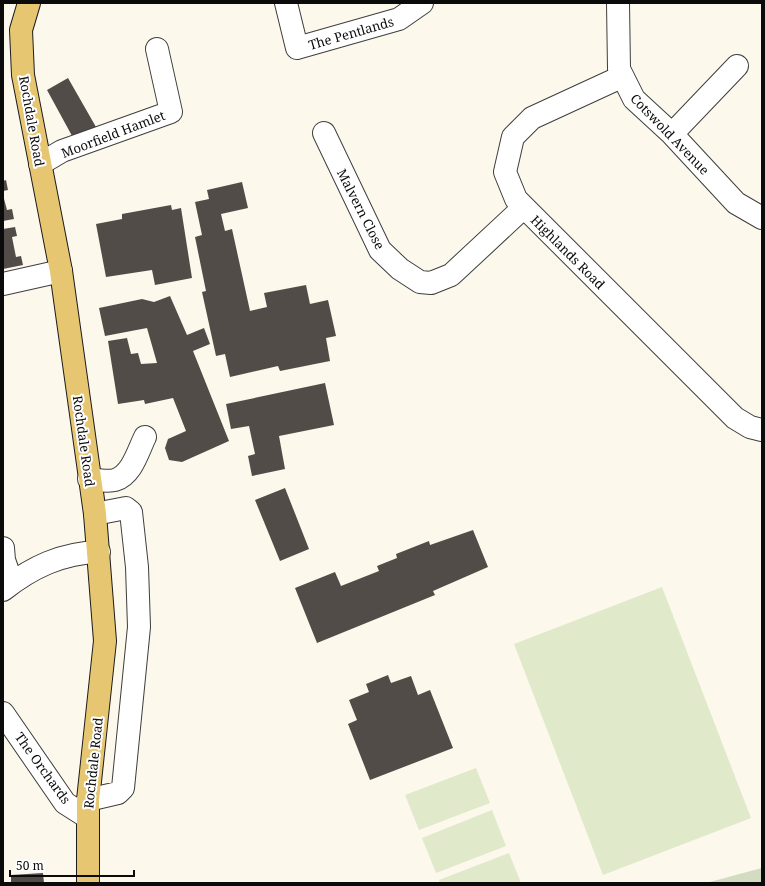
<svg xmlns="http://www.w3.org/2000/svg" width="765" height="886" viewBox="0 0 765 886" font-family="'Noto Serif',serif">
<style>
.cemetery{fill:#d3dbc0}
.pitch{fill:#e0eaca}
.building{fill:#524c49}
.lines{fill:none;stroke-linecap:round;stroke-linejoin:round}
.minor-casing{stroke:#3e3e3e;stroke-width:24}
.major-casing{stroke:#1c1c1c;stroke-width:24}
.minor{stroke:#fff;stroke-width:22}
.major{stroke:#e6c671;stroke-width:22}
.labels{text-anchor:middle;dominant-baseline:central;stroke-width:4;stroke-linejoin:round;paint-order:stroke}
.street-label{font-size:13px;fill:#0b0b0b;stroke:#fff}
</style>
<rect width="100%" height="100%" fill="#fcf8eb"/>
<path class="cemetery" d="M762 868V883H706Z"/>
<path class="pitch" d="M662 587 751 818 603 875 514 644Z
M476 768 490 803 419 830 405 795Z
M492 810 506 846 436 873 422 838Z
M509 853 521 883H440L439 880Z"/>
<path class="building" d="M68 78 100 134 77 145 47 90Z
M6 180 8 190 3 191V181Z
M242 182 248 208 221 214 225 231 232 229 250 311 267 307 264 293 306 285 310 304 328 300 336 336 326 338 330 361 280 371 278 366 230 377 225 354 216 356 202 292 206 291 195 237 202 235 195 202 209 199 207 190Z
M3 195 7 210 12 209 14 219 3 221Z
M171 205 172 210 181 208 192 278 155 285 152 270 106 277 96 224 122 219V214Z
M15 227 17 236 12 237 16 257 21 256 23 265 3 269V229Z
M170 296 187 335 204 328 210 344 193 351 229 441 182 462 169 460 165 448 168 439 186 431 173 398 145 404 144 400 118 404 108 341 127 338 131 354 138 353 141 364 157 363 147 328 105 336 99 308 142 299 154 302Z
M325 383 334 425 279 436 285 469 252 476 248 456 255 454 249 426 231 429 226 404Z
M285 488 309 549 280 561 255 500Z
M473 530 488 567 433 591 435 595 317 643 295 588 335 572 341 586 379 571 377 566 397 558 396 554 429 541 430 545Z
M388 675 391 683 411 676 418 695 430 690 453 748 370 780 348 724 357 720 349 700 369 692 366 684Z
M43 873 44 883H11V875Z"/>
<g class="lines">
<defs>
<path id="minor" d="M286 3 297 48 399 19 422 3
M618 3 619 69 634 99 672 134 736 203 762 218
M621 77 532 118 513 137 505 172 516 199 735 418 750 427 762 430
M324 133 380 250 400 269 420 282 431 283 451 275 523 208
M672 134 737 66
M40 164 62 151 171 112 157 49
M3 284 61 271
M89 479C97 480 108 482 115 480 132 475 138 451 145 437
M3 548 4 560 12 583
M3 590C32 567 62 553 99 552
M3 713 65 803 87 817
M88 800 118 793 123 788 139 627 137 567 131 512 126 508 95 514"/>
<path id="major" d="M29 3 21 30 23 75 61 271 95 514 105 641 88 800V883"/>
</defs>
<use href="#minor" class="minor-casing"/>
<use href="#major" class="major-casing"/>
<use href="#minor" class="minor"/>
<use href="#major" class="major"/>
</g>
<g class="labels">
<g class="street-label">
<text transform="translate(351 33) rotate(-16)">The Pentlands</text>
<text transform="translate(32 121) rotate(80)">Rochdale Road</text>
<text transform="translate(113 134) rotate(-21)">Moorfield Hamlet</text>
<text transform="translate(670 134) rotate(46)">Cotswold Avenue</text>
<text transform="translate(361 209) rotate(63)">Malvern Close</text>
<text transform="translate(568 252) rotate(45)">Highlands Road</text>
<text transform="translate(84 441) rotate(82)">Rochdale Road</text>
<text transform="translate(93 763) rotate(-84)">Rochdale Road</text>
<text transform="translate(43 768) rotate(54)">The Orchards</text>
</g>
</g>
<rect width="765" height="886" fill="none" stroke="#0b0b0b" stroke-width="8"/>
<path d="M10 870v6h124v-6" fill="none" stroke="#0b0b0b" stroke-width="2"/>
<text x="16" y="870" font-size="12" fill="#0b0b0b" stroke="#ffffff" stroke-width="3" paint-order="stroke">50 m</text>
</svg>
